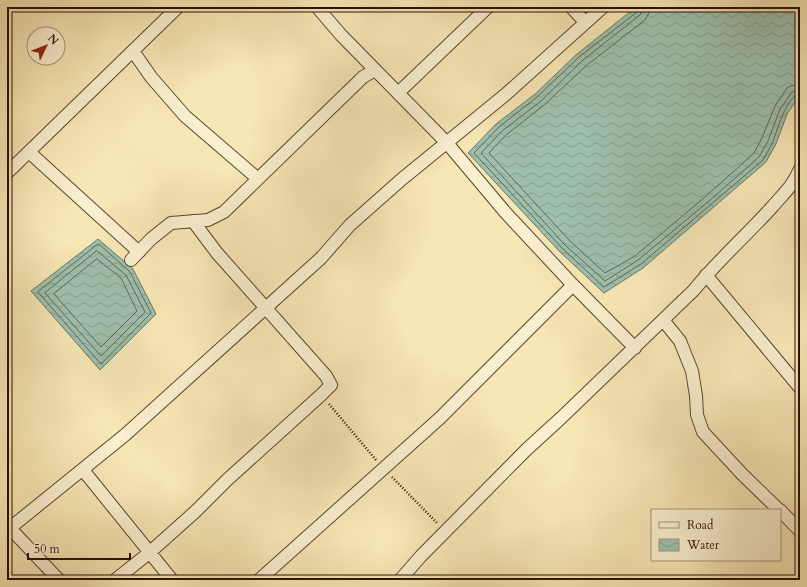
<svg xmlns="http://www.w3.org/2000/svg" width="807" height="587" viewBox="0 0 807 587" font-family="Cardo,serif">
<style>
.water{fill:url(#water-waves);stroke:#6e7969}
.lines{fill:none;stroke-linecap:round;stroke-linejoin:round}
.shore{stroke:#626758;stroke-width:1}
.minor-casing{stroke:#5c4430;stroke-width:14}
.path{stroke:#280e04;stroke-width:2.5;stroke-dasharray:1 2;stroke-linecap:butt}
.minor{stroke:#faefcf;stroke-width:12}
</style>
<defs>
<pattern id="water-waves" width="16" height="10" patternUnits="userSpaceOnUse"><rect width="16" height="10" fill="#9dc0ad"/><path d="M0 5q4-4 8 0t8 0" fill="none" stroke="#87a493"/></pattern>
</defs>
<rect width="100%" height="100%" fill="#f7e7b5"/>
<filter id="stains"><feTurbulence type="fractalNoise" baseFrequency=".005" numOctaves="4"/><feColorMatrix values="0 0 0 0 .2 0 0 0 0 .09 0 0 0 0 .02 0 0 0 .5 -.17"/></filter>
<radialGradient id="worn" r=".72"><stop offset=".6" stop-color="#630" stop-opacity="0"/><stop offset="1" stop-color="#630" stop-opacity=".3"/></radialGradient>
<path class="water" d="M636 7H800V95L787 114 776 144 766 162 643 268 604 293 559 251 468 153 496 124 535 94 577 54Z
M98 239 133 269 156 314 100 370 31 291Z"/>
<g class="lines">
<path class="shore" d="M639 7 637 12 579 57 537 97 499 127 474 153 562 248 604 287 641 264 763 160C766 155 769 149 772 144 777 132 786 95 800 94
M644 7 640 15 583 60 541 101 502 131 481 153 565 245 605 281 638 260 709 201 759 157 768 141 780 109 792 92 800 89
M650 7 649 13 645 20 587 65 544 105 506 135 489 153 570 241 605 273 635 256 705 197 754 153 762 138 775 106 788 87 800 83
M97 245H100L130 272 151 313 101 364 38 292Z
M97 251 126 275 145 312 101 356 45 293Z
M97 259 121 278 137 311 101 347 54 294Z"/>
<defs>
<path id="minor" d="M317 7 341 35 447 143 505 212 573 285 635 348
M571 7 585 22
M133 51 151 77 185 116 257 178
M398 93 488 7
M29 152 139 252
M7 173 178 7
M131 260 151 239 171 223 208 220 224 212 363 77 375 70
M706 275 800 388
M663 320 680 341 692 371 696 396 697 415 703 432 742 474 779 510
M83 470 172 580
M780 510 800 531
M7 525 59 580
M10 528 125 435 321 258 350 225 402 179 505 95 603 7
M115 580 149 553 196 511 227 480 321 395 331 385 326 376 217 253 193 221
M259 580 440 418 573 285
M400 580 421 556 526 450 561 418 694 290C718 260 747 235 773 206 785 192 792 187 800 169"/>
</defs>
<use href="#minor" class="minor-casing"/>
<path class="path" d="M329 404 376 460
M392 477 437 523"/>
<use href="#minor" class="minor"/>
</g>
<rect width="807" height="587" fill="none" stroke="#f7e7b5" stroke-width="24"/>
<rect x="8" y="8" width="791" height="571" fill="none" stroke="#280e04" stroke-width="2"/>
<rect x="12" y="12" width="783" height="563" fill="none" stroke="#280e04"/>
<rect x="651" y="509" width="130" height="52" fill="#faefcf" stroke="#a6957e"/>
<rect x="659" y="522" width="20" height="6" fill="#faefcf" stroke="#a6957e"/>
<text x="687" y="529" font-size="12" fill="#280e04">Road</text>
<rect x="659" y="539" width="20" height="12" fill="url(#water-waves)" stroke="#a6957e"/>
<text x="687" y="549" font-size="12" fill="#280e04">Water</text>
<g transform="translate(46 46) rotate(47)"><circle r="19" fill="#faefcf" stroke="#a6957e"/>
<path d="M0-3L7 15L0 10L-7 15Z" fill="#8f2418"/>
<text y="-6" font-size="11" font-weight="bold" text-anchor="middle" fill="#280e04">N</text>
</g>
<path d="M28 553v6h102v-6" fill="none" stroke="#280e04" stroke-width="2"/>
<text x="34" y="553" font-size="12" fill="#280e04" stroke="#faefcf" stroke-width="3" paint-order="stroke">50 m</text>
<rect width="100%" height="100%" filter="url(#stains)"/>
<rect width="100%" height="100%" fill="url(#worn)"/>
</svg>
